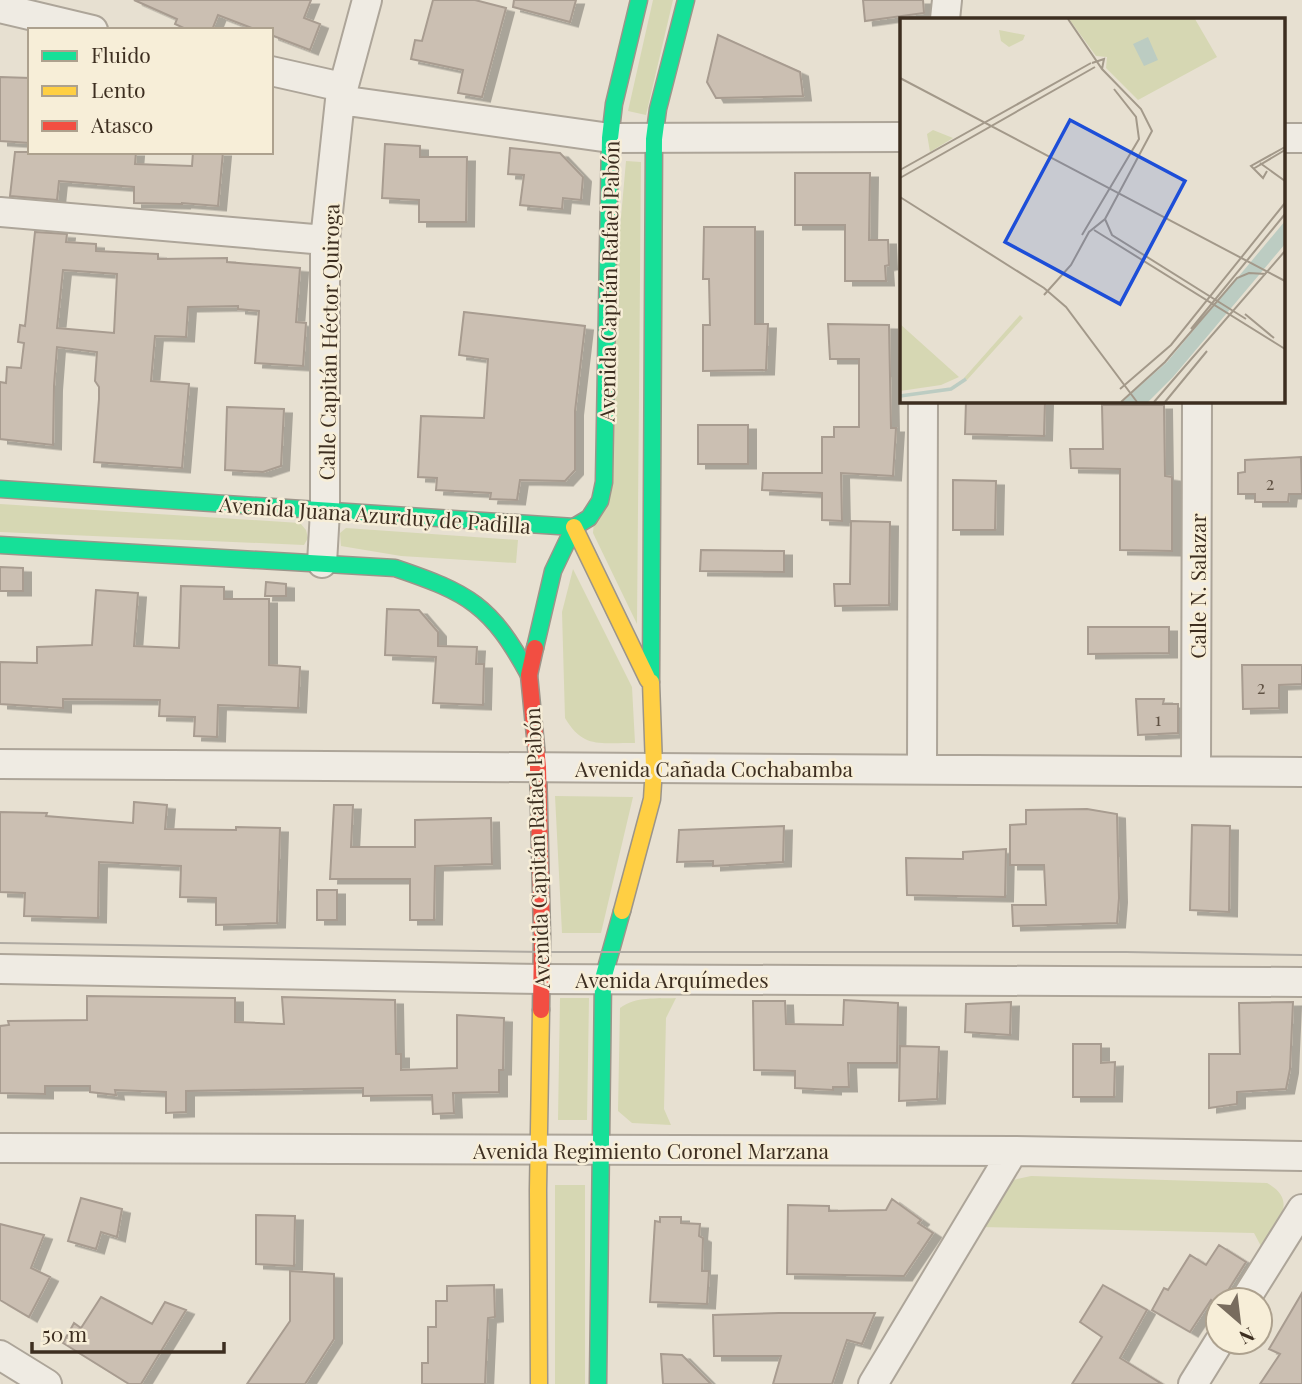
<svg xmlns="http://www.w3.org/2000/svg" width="1302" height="1384" viewBox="0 0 1302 1384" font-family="'Playfair Display',serif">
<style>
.green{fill:#d6d7b3}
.building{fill:#cbbfb2;stroke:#a89c90;stroke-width:2;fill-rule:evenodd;filter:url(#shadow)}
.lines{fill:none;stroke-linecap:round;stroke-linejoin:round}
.street-casing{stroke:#ada599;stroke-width:32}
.fast-casing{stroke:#9c958a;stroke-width:19}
.slow-casing{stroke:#9c958a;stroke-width:19}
.jam-casing{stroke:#9c958a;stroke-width:19}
.street{stroke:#efebe3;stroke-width:28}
.fast{stroke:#16e098;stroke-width:16}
.slow{stroke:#ffcf43;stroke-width:16}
.jam{stroke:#f24e42;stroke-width:16}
.tram{stroke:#afaaa2;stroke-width:2}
.labels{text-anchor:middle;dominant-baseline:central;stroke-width:5;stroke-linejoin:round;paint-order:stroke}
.number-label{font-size:18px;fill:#605244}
.street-label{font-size:21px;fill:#3d2e20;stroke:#f7eed8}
.inset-river{fill:none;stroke:#bcccc2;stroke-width:3.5}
.inset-road{fill:none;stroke:#a3998a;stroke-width:2}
.view{fill:#1d4ed8;fill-opacity:0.15;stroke:#1d4ed8;stroke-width:3.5}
.inset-edge{fill:none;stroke:#3d2e20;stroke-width:3.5}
</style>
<defs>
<filter id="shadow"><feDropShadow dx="8" dy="4.5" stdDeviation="0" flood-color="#0004"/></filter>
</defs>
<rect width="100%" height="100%" fill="#e7e0d1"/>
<path class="green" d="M653 0H673L646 115 628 111Z
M626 161 641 162 637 624 593 533Z
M0 504 300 523 306 530 308 538 304 545 0 532Z
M346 528 518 540 516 563 401 556 341 546 340 533Z
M573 569 632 687 635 743C601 742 584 750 565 718L562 612Z
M555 796 633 797 601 933H562Z
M560 998H589L587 1120H558Z
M676 998 666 1018 664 1109 671 1125 632 1123 618 1111 620 1008C636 996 656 999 676 998Z
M1031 1176 1267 1183C1300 1202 1276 1222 1262 1248L1254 1233 981 1227 1013 1180Z
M555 1185H585V1384H555Z"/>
<path class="building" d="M134 0H311L304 18 320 24 310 50 271 35V30H257L218 15 212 30H188L175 24 177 19Z
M433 0H475L506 8 482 97 458 93 463 70 411 59 415 40 422 41Z
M514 0H576L570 22 513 7Z
M863 0H923L924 13 865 21Z
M718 35 800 72 803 96 716 98 707 82Z
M0 77 30 78V143L0 141Z
M385 144 420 146V157H467L466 222H419V200L382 198Z
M510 148 560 153 583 177 581 200 563 198 562 209 520 205 524 175 508 174Z
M15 152H136L135 164 192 166 193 152H223L218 206 182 203V204L134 203V187L59 181 57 200 10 196Z
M795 173H870L869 240H888L889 265 885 266 886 281H845V225H795Z
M704 227H755V324H768L766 370 703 371V325H710L709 279H703Z
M35 232 67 234 66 242 96 244V251L158 254V259L227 258V262L300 268 296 322 306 323 303 366 255 363 259 311 238 309V306L188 307 186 337 155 336 151 381 189 384 182 468 94 462 99 399V387L95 381 97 352 57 347 54 386 53 445 0 439V382L6 383 7 367 21 368 24 343 18 342 20 325 25 326ZM63 270 117 274 114 333 57 328Z
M464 312 585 326 575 411V470L565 481 520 480 517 500 490 499 491 493 436 490 437 478 418 477 421 416 484 418 488 359 459 355Z
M828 324 889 325 891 428H896L893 476 841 473 842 521 822 520V493L762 490 763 473H822V437H834V427H859V359H830Z
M966 401H1045L1044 436 965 434Z
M1102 405H1164L1165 476 1172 477V551L1120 550V469L1071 468 1070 449H1103Z
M227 407 284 409 281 466 263 472 225 470Z
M698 425H748V464H698Z
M1301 457 1302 494H1289L1288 502H1255V494H1238V473L1245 472V460Z
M953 480 996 481 995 530H953Z
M851 521 890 522 889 605 835 606 834 584H850Z
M701 550 784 551V572L700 571Z
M0 567 23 568V591H0Z
M266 582 286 584V596H265Z
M181 586 224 587V599H269V665L300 667 298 708 218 705 217 737 194 736 195 717 159 716 160 700 63 699V708L0 704V662L37 663V647L92 645 96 590 138 593 134 646 179 648Z
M387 609 419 610 438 632V646L477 647 476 664H484L483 705 433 703 436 657 385 655Z
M1088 627H1169V653L1088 654Z
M1242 665H1302V684L1279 685V708L1243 709Z
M1136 699H1164L1163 704H1178V733L1138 735Z
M134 802 167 805 165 829 236 830V827L280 828 277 923 216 925V898L180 897 181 866 99 862 98 918 24 916 25 893 0 892V812L47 813 46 816 133 823Z
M334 805H353L351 847H415V820L491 818 492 864 435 866 434 920H410V879H330Z
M1087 809 1117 814 1119 898 1117 923 1013 926 1012 905H1046L1044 865H1010V825L1026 824V810Z
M1192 825 1230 826 1229 912 1190 910Z
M784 826 783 862 713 866V861L677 862 679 830Z
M1006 849 1005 897 907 895 906 858 963 859V852Z
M317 890H337V920H317Z
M87 996 235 998V1022L284 1024 282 997 395 1000 396 1054H401V1070L457 1068V1015L504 1018 503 1070H499V1092L453 1093 454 1113 433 1114 432 1095 363 1096V1088L186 1091V1112L166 1113V1092L115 1090 116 1095 90 1092V1086H45V1094L0 1093V1026L9 1025 8 1021 87 1020Z
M844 1000 898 1003 897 1063H848L849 1087H833V1090L795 1088V1071L754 1070 753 1001H785L786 1024 843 1025Z
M1011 1002 1010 1035 965 1032 966 1004Z
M1293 1002 1290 1069 1286 1089 1237 1092V1104L1209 1108V1054H1240L1239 1003Z
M1073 1044H1101V1063L1115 1062 1114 1097H1073Z
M900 1046 939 1047 937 1099 899 1101Z
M81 1198 122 1209 117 1237 101 1232 96 1249 68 1241Z
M892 1199 921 1220 918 1223 933 1233 904 1276 787 1274 788 1205 829 1206V1211L886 1210Z
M256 1215 295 1216 294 1266 256 1264Z
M660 1217H681V1223L700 1224 699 1236 703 1238 702 1271H709L707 1304 650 1302 655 1221 660 1222Z
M0 1224 44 1235 31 1268 50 1277 29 1317 0 1300Z
M1219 1245 1246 1262 1222 1300H1218V1305L1211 1300 1190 1332 1152 1310 1164 1288 1168 1290 1190 1255 1206 1265Z
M290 1271 334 1274V1339L305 1384H247L290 1321Z
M494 1285 495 1317 488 1318 485 1384H422V1363H428V1327H436V1301H447V1286Z
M1103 1285 1147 1310 1120 1358 1162 1384H1072L1102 1337 1080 1322Z
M1302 1293V1384H1260L1280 1354 1269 1349Z
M101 1297 152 1324 165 1302 186 1310 141 1384H129L63 1343 74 1323 81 1328Z
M779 1313H875L862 1344 847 1340 832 1384H773L781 1356H714L713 1315Z
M661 1354 682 1355 711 1384H663Z"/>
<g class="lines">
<defs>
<path id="street" d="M0 8 93 30
M945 19 947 0
M271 71 342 87
M340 100 610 138 901 137
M1283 138H1302
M0 212 325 240
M322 563 325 511V240L340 100 367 0
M0 764 1302 772
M922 769 923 401
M1196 771 1197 401
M0 969 541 979 1302 982
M0 1148 1013 1151 1302 1156
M1245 1300 1302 1209
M0 1355 47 1384
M873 1384 1013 1151
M1193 1384 1219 1342"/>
<path id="fast" d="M0 489 574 527
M0 545 395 568C469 593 491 605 529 675
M535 648 553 571 574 527 589 518 600 501 604 482 610 138 614 104 639 0
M651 682 654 139 658 109 686 0
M598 1384 603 979 622 911"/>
<path id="slow" d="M574 527 648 680
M622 911 652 799 654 767 651 682
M539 1384 538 1190 541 1010"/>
<path id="jam" d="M535 648 529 675 538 767 542 936 541 1010"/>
</defs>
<use href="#street" class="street-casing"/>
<use href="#fast" class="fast-casing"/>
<use href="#slow" class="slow-casing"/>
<use href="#jam" class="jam-casing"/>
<use href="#street" class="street"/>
<use href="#fast" class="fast"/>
<use href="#slow" class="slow"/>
<use href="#jam" class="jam"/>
<path class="tram" d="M0 943 542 952H1126L1302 955"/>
</g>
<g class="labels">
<g class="number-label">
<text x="1270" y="483">2</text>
<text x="1261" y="687">2</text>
<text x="1158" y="719">1</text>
</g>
<g class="street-label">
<text transform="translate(608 281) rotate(-89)">Avenida Capitán Rafael Pabón</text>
<text transform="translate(328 342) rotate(-89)">Calle Capitán Héctor Quiroga</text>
<text transform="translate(375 514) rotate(4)">Avenida Juana Azurduy de Padilla</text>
<text transform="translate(1197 586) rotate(-90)">Calle N. Salazar</text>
<text x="714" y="768">Avenida Cañada Cochabamba</text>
<text transform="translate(536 848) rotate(-92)">Avenida Capitán Rafael Pabón</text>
<text x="672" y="979">Avenida Arquímedes</text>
<text x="651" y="1150">Avenida Regimiento Coronel Marzana</text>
</g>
</g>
<g transform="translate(900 18)">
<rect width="385" height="385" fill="#e7e0d1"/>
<path d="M169 1H295L317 39 238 82 206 50 207 39 196 38ZM99 12 125 17 123 22 109 29 101 23ZM33 112 53 120 30 134 27 116ZM120 297 123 300 67 362 64 360ZM0 306 49 350 59 359 41 367 0 373Z" fill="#d6d7b3"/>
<path d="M248 19 258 42 244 48 233 26ZM385 203V226L273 359 248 384H222L267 344Z" fill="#bcccc2"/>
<path class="inset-river" d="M0 378 51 371 66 361"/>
<path class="inset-road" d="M192 45 204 41 202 51M0 60 385 263M360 145 385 163M353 151 385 132M0 152 191 45M367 153 363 160 351 148 385 129M0 160 195 49M0 179 144 270 166 289 237 384M205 201 212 217 346 301M194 212 385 331M182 217 239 121 236 99 214 71M144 277 171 247 189 214 205 201 252 113 241 91 202 51 168 1M345 296 374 320M291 311 385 196M220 371 271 327 385 185M221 384 265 344 337 260 349 255 366 256M254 384 385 233M265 384 307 333"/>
<path class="view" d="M170 102 285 163 220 286 105 224Z"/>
<rect width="385" height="385" class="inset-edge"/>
</g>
<rect x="28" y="28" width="245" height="126" fill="#f7eed8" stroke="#ada18e" stroke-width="2"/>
<rect x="42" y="51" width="35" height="10" fill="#16e098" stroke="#ada18e" stroke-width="2"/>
<text x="91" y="63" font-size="21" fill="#3d2e20">Fluido</text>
<rect x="42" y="86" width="35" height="10" fill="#ffcf43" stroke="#ada18e" stroke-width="2"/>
<text x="91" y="98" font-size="21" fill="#3d2e20">Lento</text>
<rect x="42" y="121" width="35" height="10" fill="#f24e42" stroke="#ada18e" stroke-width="2"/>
<text x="91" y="133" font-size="21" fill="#3d2e20">Atasco</text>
<g transform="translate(1239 1321) rotate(152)"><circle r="33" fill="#f7eed8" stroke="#ada18e" stroke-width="2"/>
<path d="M0-5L12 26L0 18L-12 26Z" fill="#786c5e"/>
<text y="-10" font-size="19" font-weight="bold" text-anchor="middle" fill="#3d2e20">N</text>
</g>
<path d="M32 1342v10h192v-10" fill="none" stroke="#3d2e20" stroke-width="3.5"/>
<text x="42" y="1342" font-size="21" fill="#3d2e20" stroke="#f7eed8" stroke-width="5" paint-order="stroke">50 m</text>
</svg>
